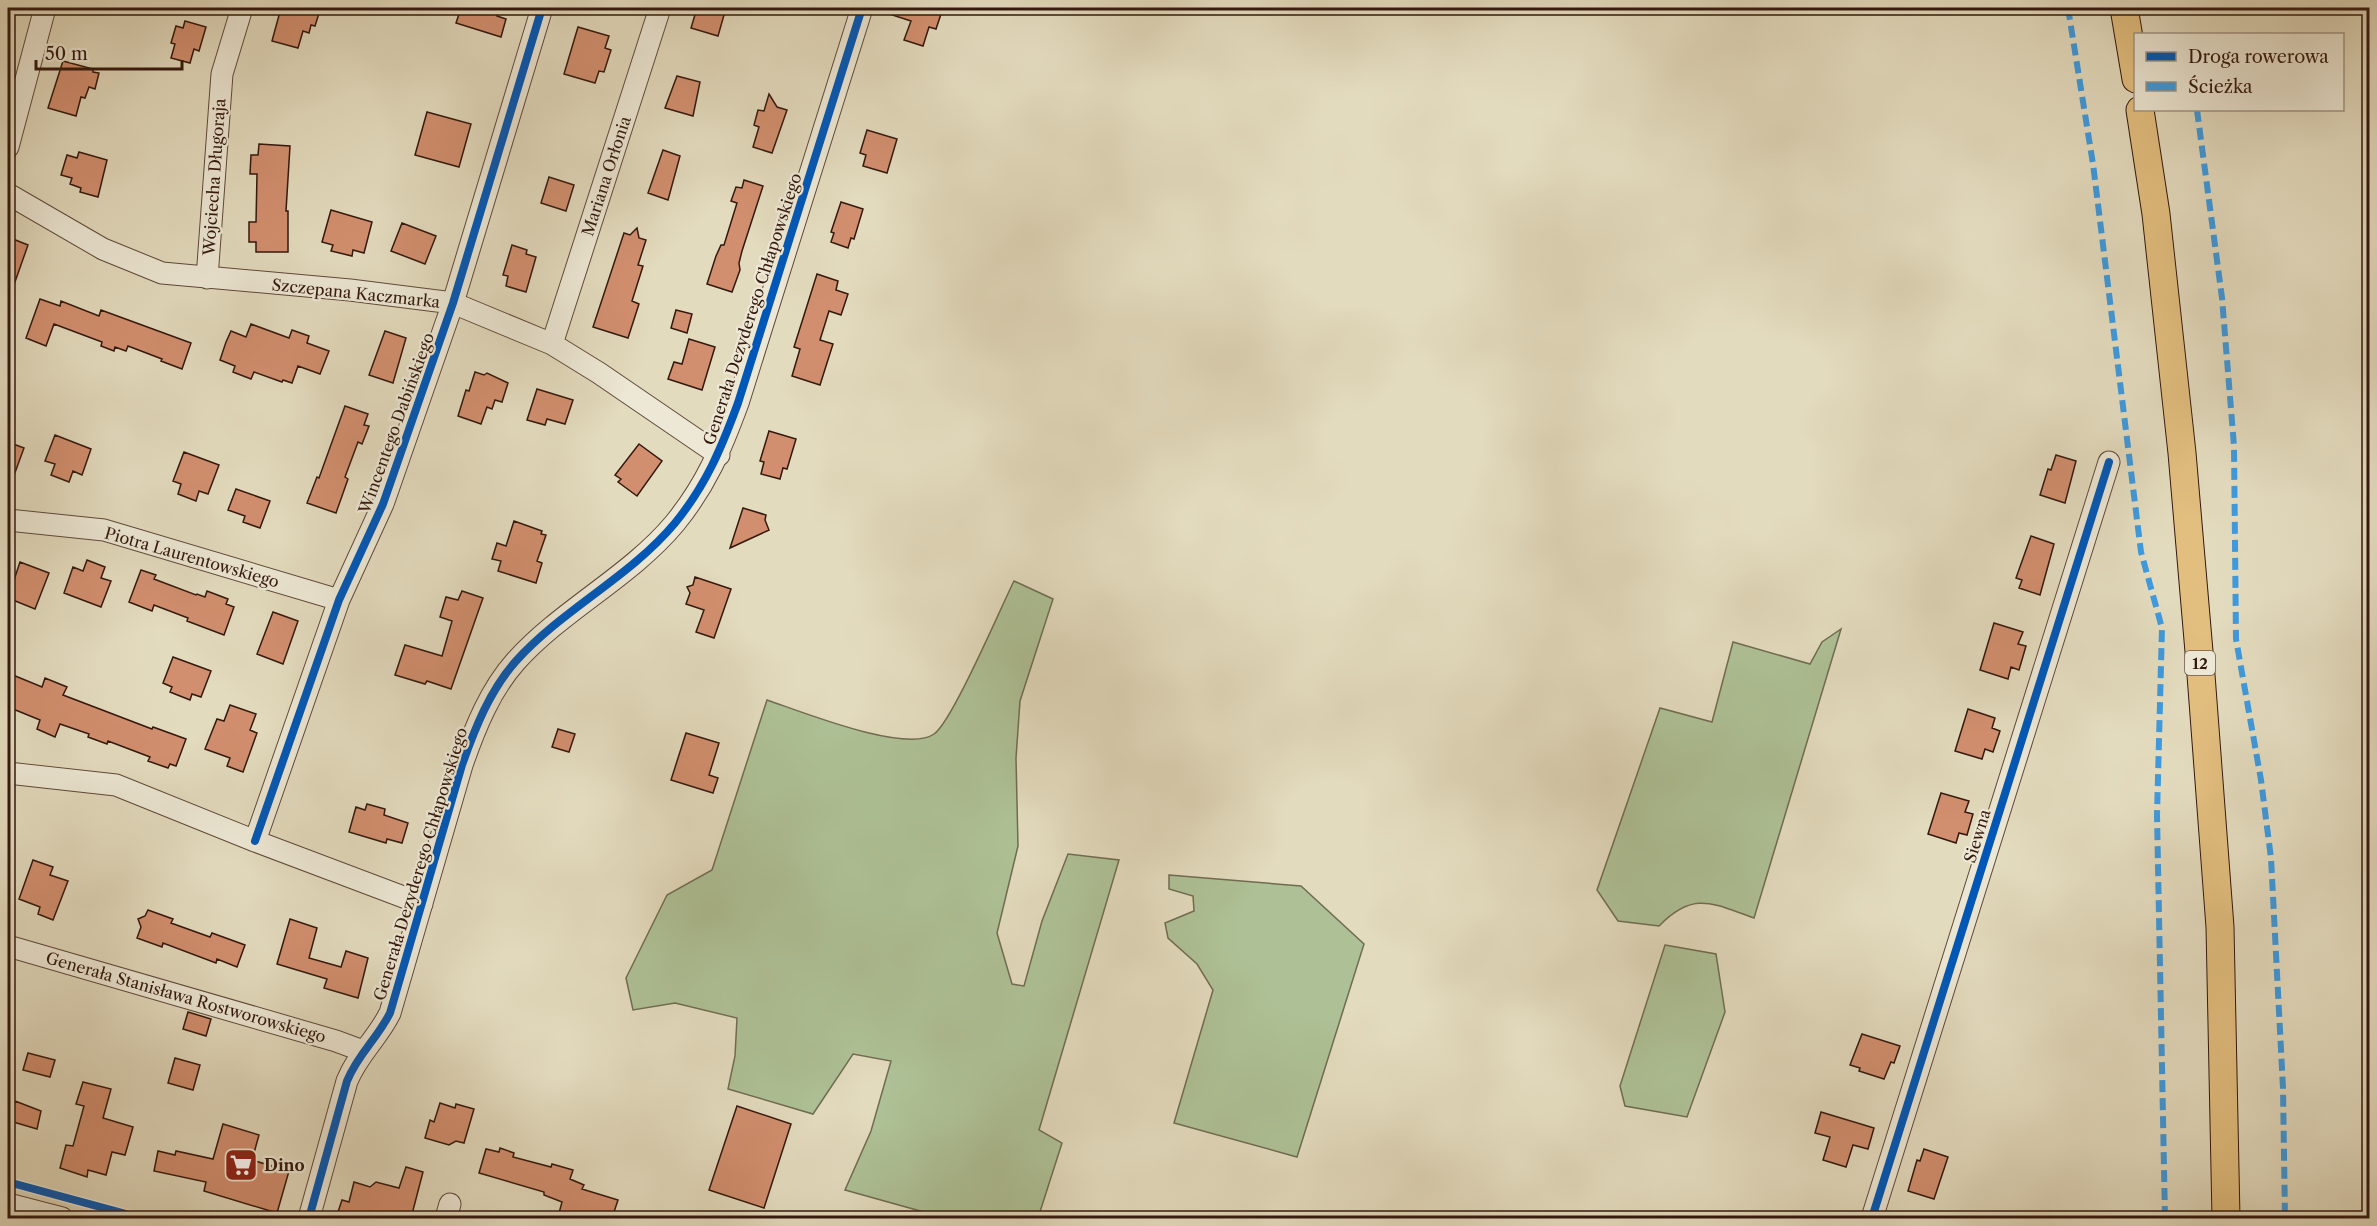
<svg xmlns="http://www.w3.org/2000/svg" width="2377" height="1226" viewBox="0 0 2377 1226" font-family="'Libre Caslon Text',serif">
<style>
.green{fill:#aec196;stroke:#706c52;stroke-width:1.5}
.building{fill:#d28f6f;stroke:#33180e;stroke-width:1.5}
.lines{fill:none;stroke-linecap:round;stroke-linejoin:round}
.minor-casing{stroke:#5f493a;stroke-width:23}
.major-casing{stroke:#33180e;stroke-width:29}
.minor{stroke:#ede8d5;stroke-width:21}
.major{stroke:#e2be7f;stroke-width:27}
.quiet{stroke:#3e9ade;stroke-width:6;stroke-dasharray:12 6;stroke-linecap:butt}
.cycleway-casing{stroke:#ede8d5;stroke-width:11}
.cycleway{stroke:#0057b8;stroke-width:8}
.labels{text-anchor:middle;dominant-baseline:central;stroke-width:4.5;stroke-linejoin:round;paint-order:stroke}
.shield{fill:#ede8d5;stroke:#6b564a;stroke-width:1.5}
.shield-label{font-size:15px;font-weight:bold;fill:#33180e}
.street-label{font-size:16px;fill:#33180e;stroke:#ede8d5}
.poi-label{font-size:16px;font-weight:bold;fill:#33180e;stroke:#ede8d5;text-anchor:start}
</style>
<rect width="100%" height="100%" fill="#e3dbbe"/>
<filter id="stains"><feTurbulence type="fractalNoise" baseFrequency=".00333" numOctaves="4"/><feColorMatrix values="0 0 0 0 .2 0 0 0 0 .09 0 0 0 0 .02 0 0 0 .5 -.17"/></filter>
<radialGradient id="worn" r=".72"><stop offset=".6" stop-color="#630" stop-opacity="0"/><stop offset="1" stop-color="#630" stop-opacity=".3"/></radialGradient>
<path class="green" d="M1014 581 1053 599 1020 701 1016 758 1018 846 997 933 1012 984 1024 986 1042 921 1068 854 1119 860 1039 1130 1062 1143 1038 1218H939L938 1216 845 1190 871 1131 891 1061 853 1054 813 1114 728 1089 735 1056 737 1018 675 1003 633 1010 626 978 667 895 712 870 767 700C800 711 906 754 934 734 952 722 1001 607 1014 581Z
M1841 629 1754 918C1713 904 1694 890 1659 926L1618 921 1597 890 1660 708 1712 722 1733 642 1810 664 1822 642Z
M1169 875 1301 886 1364 944 1297 1157 1174 1123 1213 990 1197 964 1168 938 1165 923 1194 911 1193 896 1169 889Z
M1665 945 1716 954 1725 1012 1687 1117 1625 1106 1620 1086Z"/>
<path class="building" d="M281 8H311L320 10 315 26 311 25 309 33 303 31 298 48 272 41Z
M461 8H500L497 16 506 19 501 37 456 23Z
M697 8H726L718 36 691 28Z
M880 8H943L936 29 929 27 923 46 904 40 911 21 880 11Z
M185 21 206 27 199 51 194 49 190 63 171 58 175 44 171 43 176 26 183 28Z
M578 27 609 36 605 48 611 50 604 72 599 71 595 83 564 74Z
M63 61 93 69V72L99 73 95 89 89 87 85 98 81 97 76 116 48 108Z
M677 76 700 82 693 116 665 108Z
M769 94 777 107 787 110 772 153 753 147 759 127 754 125 758 110 764 111Z
M427 112 471 124 459 167 415 155Z
M867 130 897 139 887 173 863 166 866 155 860 153Z
M259 144 290 146 286 211H288V252H256V242H249V222H256L257 174H250L251 155H258Z
M663 150 680 156 668 200 648 193Z
M79 152 107 160 98 197 80 192 81 188 70 184 72 178 61 175 67 155 77 158Z
M549 177 574 185 566 211 541 203Z
M744 180 763 186 742 251 739 263 740 270 732 292 707 284 716 256 721 245H724L737 203 731 201 736 187 742 188Z
M841 202 863 209 854 239 851 238 848 248 831 242 834 233 831 232Z
M331 210 372 222 364 253 353 250 352 256 331 251 333 245 322 242Z
M402 223 436 236 425 264 391 251Z
M637 228 639 238 646 240 638 265 643 266 632 301 639 304 628 338 593 327 624 233 630 235Z
M8 237 28 245 10 296H8Z
M512 245 527 250 526 254 536 257 526 292 506 286 508 276 503 275Z
M817 274 838 281 836 290 848 294 841 315 829 311 820 340 833 344 820 385 792 376 800 349 794 347Z
M40 299 60 306 61 301 99 316 101 310 191 343 182 369 161 361 162 359 128 346 126 351 115 347 114 351 101 346 102 342 54 324 46 346 26 338Z
M676 310 692 314 687 333 671 328Z
M251 324 289 338 292 330 309 336 307 343 329 351 320 374 298 366 292 383 283 380 282 382 254 372 251 379 233 372 235 366 220 360 226 342 231 331 246 337Z
M385 331 406 338 393 383 369 375Z
M689 339 715 347 702 390 668 379 674 362 682 364Z
M475 372 484 375 487 373 508 383 502 402 495 400 492 409 487 407 481 424 458 416 466 390 469 391Z
M537 389 573 400 565 424 547 419 545 425 527 420Z
M345 406 368 414 364 425 369 426 362 444 358 442 345 477 348 479 336 513 307 503 317 477 319 478Z
M769 431 796 439 787 469 783 468 780 479 761 474 764 462 760 461Z
M55 435 91 449 82 475 73 471 69 482 51 475 55 464 45 461Z
M8 442 24 448 9 489H8Z
M639 444 662 461 637 496 618 482 621 479 615 475Z
M184 452 219 465 208 494 199 491 196 501 178 494 181 484 173 481Z
M2056 455 2076 461 2065 503 2040 495 2048 469 2051 470Z
M236 489 270 501 260 528 243 522 245 516 228 510Z
M743 508 766 515 765 520 769 530 730 548Z
M514 521 542 531 541 534 546 535 537 561 542 563 536 583 498 571 501 561 492 559 497 543 506 546Z
M2031 536 2054 544 2040 595 2019 588 2022 580 2016 578Z
M87 560 105 567 101 578 111 581 101 607 64 593 73 567 83 571Z
M20 562 49 573 35 609 8 598Z
M141 570 156 575 154 579 196 595 197 594 205 597 207 591 228 599 226 604 234 607 224 635 187 621 188 618 154 605 152 611 129 602Z
M695 577 731 589 714 638 696 632 704 610 686 604 690 593 687 587 693 585Z
M462 591 483 598 451 689 427 681 425 684 395 675 405 645 442 656 452 621 440 617 446 597 458 600Z
M273 612 298 621 283 664 257 654Z
M1994 623 2023 632 2018 644 2026 646 2019 670 2011 667 2008 679 1980 670Z
M173 657 211 671 201 697 192 694 190 700 170 692 172 687 163 683Z
M8 673 42 687 45 678 67 687 63 695 152 729 153 727 186 739 176 766 170 764 168 768 148 761 150 757 108 741 107 744 88 737 89 734 60 724 55 737 37 729 40 720 8 707Z
M230 705 256 714 250 730 257 733 243 772 227 766 230 758 205 749 217 719 224 721Z
M1968 709 1995 718 1992 728 2000 731 1993 752 1985 749 1982 759 1955 751Z
M558 729 575 734 569 752 552 747Z
M686 733 719 743 709 775 718 778 713 793 671 780Z
M1941 793 1969 801 1965 812 1973 814 1967 835 1959 833 1956 843 1928 834Z
M367 804 385 809 384 815 408 823 402 843 387 839 386 843 349 832 356 807 365 810Z
M33 860 53 867 50 875 68 881 53 920 38 914 40 907 19 899Z
M148 910 173 919 171 923 210 937 212 933 245 945 237 967 217 959 216 963 163 943 162 947 137 938 141 927 138 919 145 916Z
M290 919 317 928 309 958 341 967 346 951 368 958 358 998 324 988 327 979 277 964Z
M188 1012 211 1019 206 1036 183 1029Z
M1862 1034 1900 1046 1894 1063 1891 1062 1884 1079 1859 1071 1860 1068 1850 1065Z
M28 1053 55 1060 50 1077 23 1070Z
M175 1058 200 1065 193 1090 168 1083Z
M83 1082 111 1089 103 1118 133 1127 125 1155 112 1152 106 1175 88 1170 87 1177 60 1168 66 1145 73 1146 84 1106 76 1104Z
M15 1101 41 1111 37 1129 10 1121Z
M440 1103 455 1108 456 1104 474 1109 464 1143 456 1141 449 1145 425 1138 430 1120 434 1122Z
M737 1106 791 1124 764 1208 709 1190Z
M1821 1112 1874 1128 1868 1149 1853 1145 1846 1167 1823 1160 1830 1137 1815 1133Z
M223 1124 259 1135 252 1160 289 1171 277 1213 204 1191 206 1182 154 1171 158 1151 175 1155 176 1151 213 1159Z
M500 1148 514 1153 513 1157 551 1167 552 1164 573 1170 570 1179 584 1185 582 1189 618 1200 612 1218H577L559 1213 562 1202 544 1195V1192L479 1173 486 1149 499 1152Z
M1924 1149 1948 1157 1934 1199 1908 1191 1917 1160 1920 1161Z
M406 1167 423 1172 411 1218H336L342 1200 349 1202 354 1182 370 1187 376 1182 399 1188Z"/>
<g class="lines">
<defs>
<path id="minor" d="M8 147 45 8
M8 194 103 249 162 273 350 290 453 303 552 344 599 373 719 455
M207 278 222 74 242 8
M552 344 660 8
M8 520 104 530 339 600
M8 773 116 785 255 841 422 904
M255 841 339 600 383 504 453 303 542 8
M8 946 336 1041 363 1051
M8 1204 62 1218
M309 1218 347 1081C358 1054 377 1039 390 1013L462 765C475 728 490 690 516 661 563 609 630 577 675 523 706 485 721 449 738 403L862 8
M446 1218 450 1204
M1872 1218 2109 462"/>
<path id="major" d="M2124 8 2136 79
M2140 110 2156 214 2182 453 2201 675 2220 927 2226 1218"/>
</defs>
<use href="#minor" class="minor-casing"/>
<use href="#major" class="major-casing"/>
<use href="#minor" class="minor"/>
<use href="#major" class="major"/>
<path class="quiet" d="M2068 8 2093 164 2141 552 2162 628 2157 815 2165 1218
M2197 110 2222 298 2234 446 2236 639 2261 780 2271 858 2283 1088 2285 1218"/>
<defs>
<path id="cycleway" d="M255 841 339 600 383 504 453 303 542 8
M8 1182 141 1218
M309 1218 347 1081C358 1054 377 1039 390 1013L462 765C475 728 490 690 516 661 563 609 630 577 675 523 706 485 721 449 738 403L862 8
M1872 1218 2109 462"/>
</defs>
<use href="#cycleway" class="cycleway-casing"/>
<use href="#cycleway" class="cycleway"/>
</g>
<defs>
<symbol id="supermarket-square" viewBox="-11 -11 22 22"><rect x="-9" y="-9" width="18" height="18" rx="4" fill="#8f2418" stroke="#ede8d5"/><path d="M-6-5.5h2.5l.6 2H6L4.5 2H-2.5L-4.4-4H-6ZM-1.5 3.2a1.3 1.3 0 1 0 .1 0ZM3 3.2a1.3 1.3 0 1 0 .1 0Z" fill="#fff"/></symbol>
</defs>
<g fill-rule="evenodd">
<use href="#supermarket-square" x="222" y="1146" width="38" height="38"/>
</g>
<g class="labels">
<rect class="shield" x="2185" y="651" width="30" height="24" rx="4.5"/>
<g class="shield-label">
<text x="2200" y="663">12</text>
</g>
<g class="street-label">
<text transform="translate(606 176) rotate(-72)">Mariana Orłonia</text>
<text transform="translate(214 177) rotate(-86)">Wojciecha Długoraja</text>
<text transform="translate(356 293) rotate(6)">Szczepana Kaczmarka</text>
<text transform="translate(752 309) rotate(-72)">Generała Dezyderego Chłapowskiego</text>
<text transform="translate(396 423) rotate(-70)">Wincentego Dabińskiego</text>
<text transform="translate(192 557) rotate(16)">Piotra Laurentowskiego</text>
<text transform="translate(1977 836) rotate(-73)">Siewna</text>
<text transform="translate(420 864) rotate(-73)">Generała Dezyderego Chłapowskiego</text>
<text transform="translate(186 997) rotate(16)">Generała Stanisława Rostworowskiego</text>
</g>
<g class="poi-label">
<text x="264" y="1165">Dino</text>
</g>
</g>
<rect width="2377" height="1226" fill="none" stroke="#e3dbbe" stroke-width="30"/>
<rect x="9" y="9" width="2359" height="1208" fill="none" stroke="#33180e" stroke-width="3"/>
<rect x="15" y="15" width="2347" height="1196" fill="none" stroke="#33180e" stroke-width="1.5"/>
<rect x="2134" y="33" width="210" height="78" fill="#ede8d5" stroke="#a39585" stroke-width="1.5"/>
<rect x="2146" y="52" width="30" height="9" fill="#0057b8" stroke="#a39585" stroke-width="1.5"/>
<text x="2188" y="63" font-size="18" fill="#33180e">Droga rowerowa</text>
<rect x="2146" y="82" width="30" height="9" fill="#3e9ade" stroke="#a39585" stroke-width="1.5"/>
<text x="2188" y="93" font-size="18" fill="#33180e">Ścieżka</text>
<path d="M36 60v9h146v-9" fill="none" stroke="#33180e" stroke-width="3"/>
<text x="45" y="60" font-size="18" fill="#33180e" stroke="#ede8d5" stroke-width="4.5" paint-order="stroke">50 m</text>
<rect width="100%" height="100%" filter="url(#stains)"/>
<rect width="100%" height="100%" fill="url(#worn)"/>
</svg>
